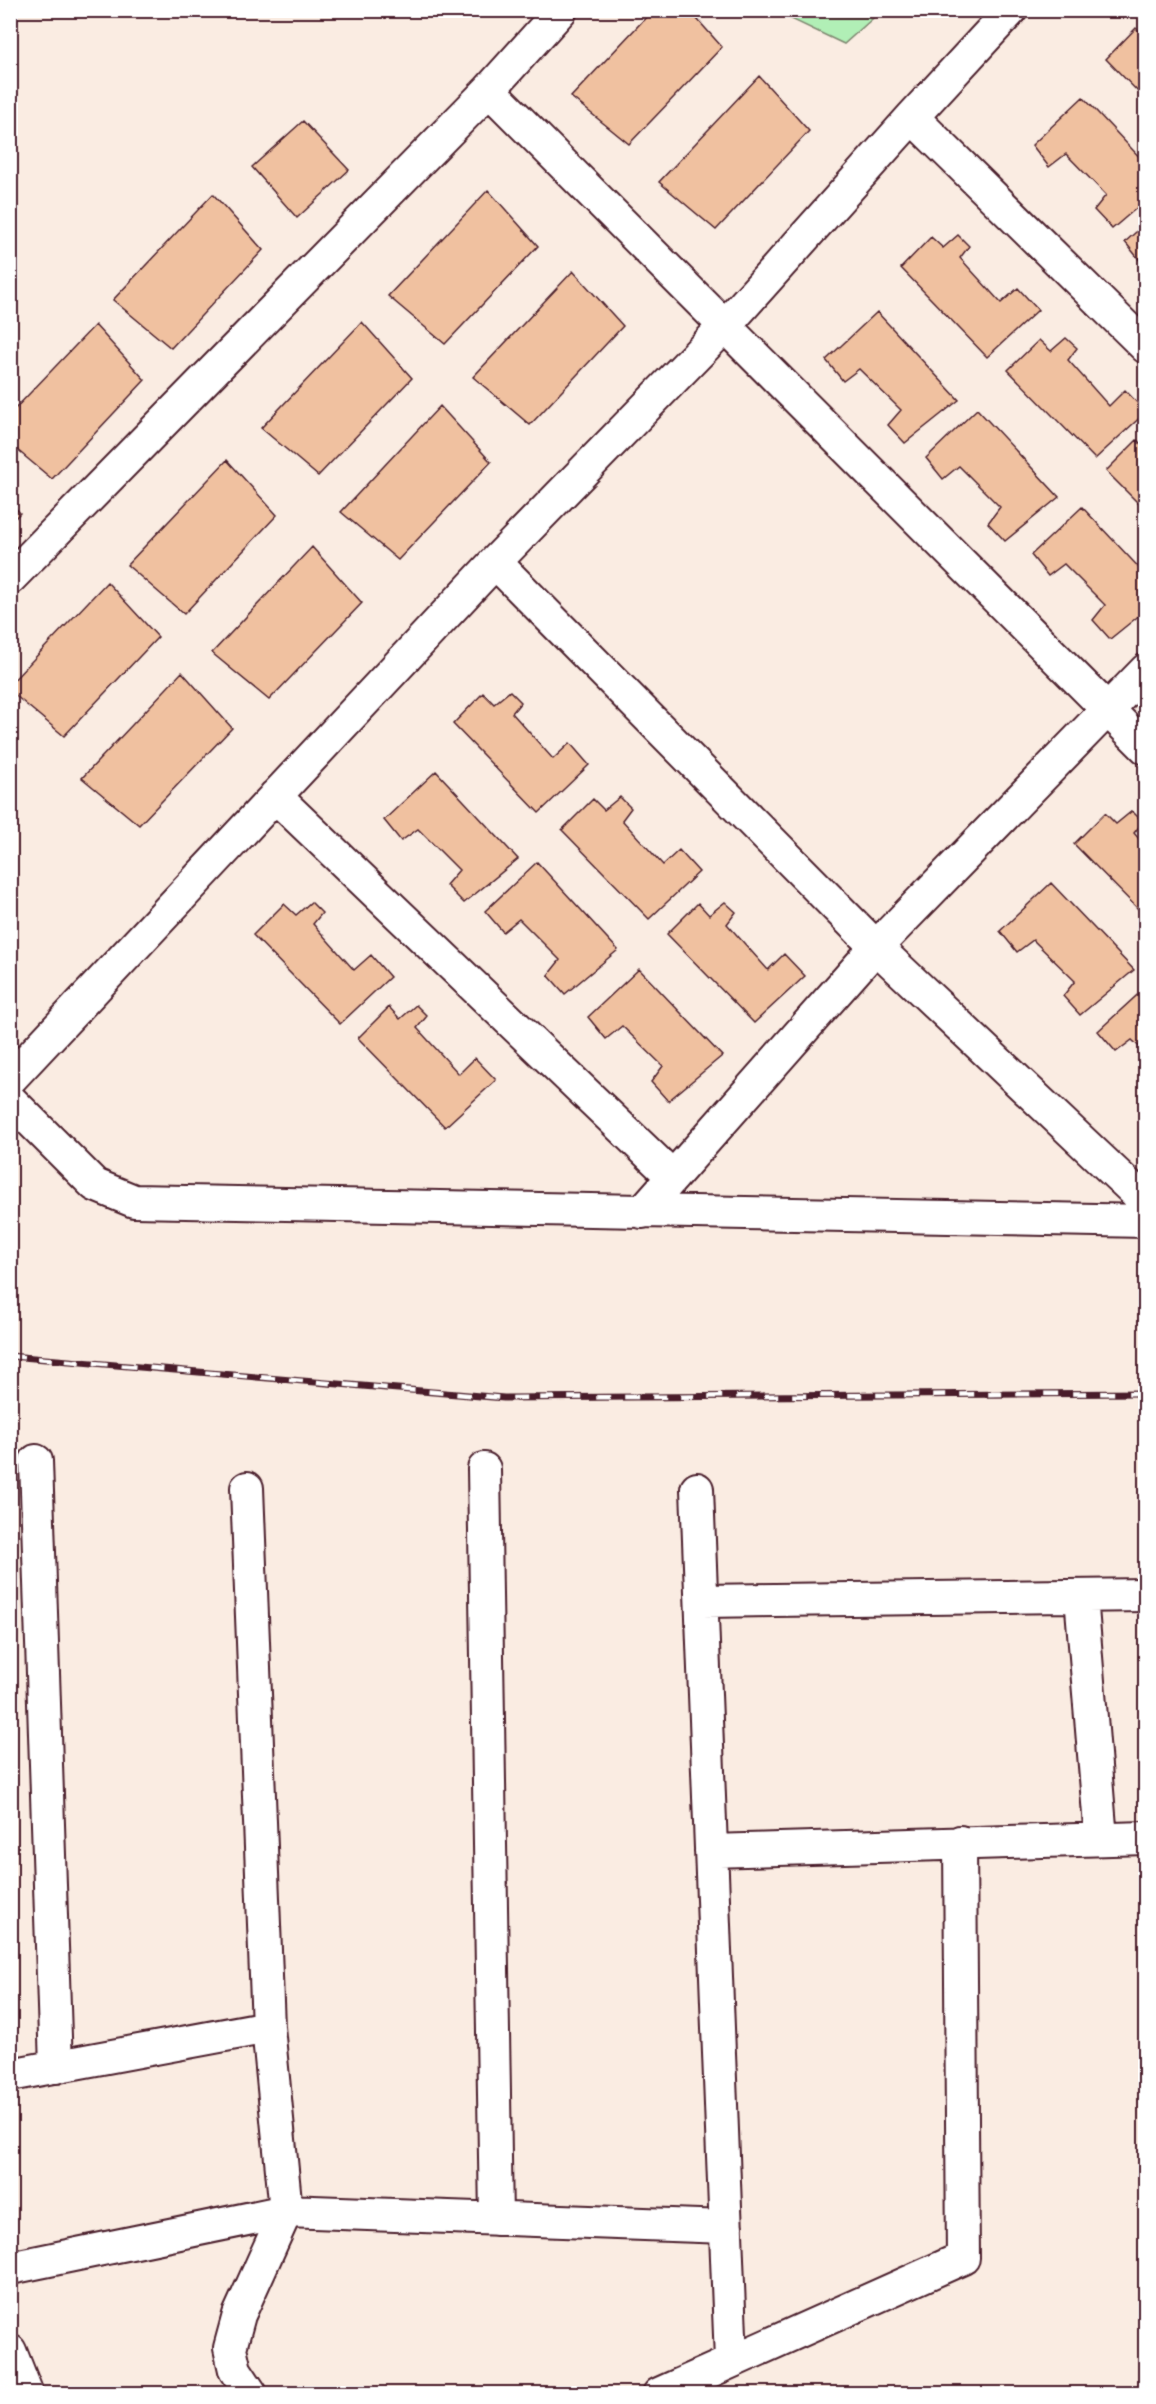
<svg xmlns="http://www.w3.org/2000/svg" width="1156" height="2404" font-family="Sriracha,sans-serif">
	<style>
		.green { fill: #b1efb6; stroke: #7e8770; stroke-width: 1.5 }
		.building { fill: #f0c1a0; stroke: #4a1f2b; stroke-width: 1.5 }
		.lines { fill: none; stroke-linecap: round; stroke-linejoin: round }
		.minor-casing { stroke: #4a1f2b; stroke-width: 36 }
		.minor { stroke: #fff; stroke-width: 32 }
		.rail-casing { stroke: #4a1f2b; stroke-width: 7 }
		.rail { stroke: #fff; stroke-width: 4.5; stroke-dasharray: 14; stroke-linecap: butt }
	</style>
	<rect width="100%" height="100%" fill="#faece2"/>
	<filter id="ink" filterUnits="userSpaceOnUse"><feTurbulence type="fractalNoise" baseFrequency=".0167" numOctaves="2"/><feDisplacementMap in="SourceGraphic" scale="12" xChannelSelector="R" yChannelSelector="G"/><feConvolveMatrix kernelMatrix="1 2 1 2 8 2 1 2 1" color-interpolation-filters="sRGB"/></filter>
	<g filter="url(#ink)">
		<path class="green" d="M782,11H881L844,44L787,17Z"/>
		<path class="building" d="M653,10H689L722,47L629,144L571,97Z
			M1136,28L1146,37V100L1106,59Z
			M759,76L809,131L716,230L659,182Z
			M1083,97L1146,164V200L1112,229L1094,210L1106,195L1066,154L1049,167L1032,145Z
			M303,121L349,170L297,218L252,167Z
			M488,190L538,246L445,344L388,296Z
			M213,194L263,250L171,348L113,300Z
			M1146,223V261L1142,263L1125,242Z
			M958,235L969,246L960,258L1001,303L1018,288L1038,310L987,357L901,268L931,237L943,248Z
			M573,271L623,326L530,425L473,377Z
			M877,312L959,400L905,443L888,425L901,410L859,369L843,381L826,360Z
			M362,322L412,378L318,476L261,428Z
			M95,325L145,380L52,479L10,444V414Z
			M1066,338L1077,348L1068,360L1109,406L1125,390L1146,412L1095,459L1008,370L1039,340L1051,351Z
			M440,406L491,462L398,560L341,512Z
			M977,409L1059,497L1005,541L988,523L1000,507L959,466L943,479L926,458Z
			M1137,440L1146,449V511L1106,471Z
			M227,460L277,515L184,614L127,565Z
			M10,502L20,513L10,523Z
			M1082,507L1146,575V610L1110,639L1093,620L1105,605L1064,564L1048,576L1031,555Z
			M312,547L362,603L269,700L212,653Z
			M107,582L158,637L64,736L10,691V684Z
			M182,672L232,728L139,825L82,778Z
			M510,691L521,702L512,713L553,759L570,743L589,765L539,813L453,724L483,693L494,704Z
			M436,771L518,859L464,903L446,885L459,870L418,829L401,841L384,820Z
			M620,797L631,808L622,820L663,865L679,850L699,872L649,919L562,830L593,799L604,810Z
			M1132,811L1143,822L1134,833L1146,847V917L1074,844L1105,813L1116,824Z
			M537,862L618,950L565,994L548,975L560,960L519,919L503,932L485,911Z
			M1051,883L1134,970L1080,1015L1063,996L1075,981L1033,940L1017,952L1000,931Z
			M311,902L322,913L313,924L354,970L371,955L390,977L340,1024L253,935L284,904L296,915Z
			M725,902L736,912L727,924L768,970L784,954L805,976L754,1023L667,934L698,903L709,915Z
			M639,969L722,1056L668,1101L651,1082L663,1066L622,1026L606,1039L588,1017Z
			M1146,987V1053L1132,1040L1116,1052L1098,1031Z
			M416,1005L427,1016L417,1028L459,1074L475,1058L496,1080L445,1127L358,1038L389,1007L400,1019Z"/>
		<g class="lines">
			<defs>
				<path id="minor" d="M489,90L1146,748
					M912,117L1146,347
					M495,562L876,947L1146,1202
					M10,578L489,90L561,10
					M275,796L673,1177
					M10,1079L495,562L724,327L912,117L1011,10
					M10,1100L95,1185L134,1201L1146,1221
					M642,1212L876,947L1146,670
					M36,1461L56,2067
					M484,1469L496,2219
					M697,1489L731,2361
					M1081,1596L1101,1839
					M702,1601L1146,1595
					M711,1851L1146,1838
					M10,2075L268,2027L247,1488
					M10,2268L286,2211L726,2227
					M10,2351L27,2394
					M251,2394L235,2370L230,2348L239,2315L286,2211L268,2027
					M659,2394L963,2258L960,1842"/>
			</defs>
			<use href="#minor" class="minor-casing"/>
			<use href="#minor" class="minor"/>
			<defs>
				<path id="rail" d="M10,1356L504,1398L1146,1393"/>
			</defs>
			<use href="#rail" class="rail-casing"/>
			<use href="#rail" class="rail"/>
		</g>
	</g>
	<rect width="1156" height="2404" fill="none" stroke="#fff" stroke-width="36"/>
	<rect x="18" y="18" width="1120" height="2368" fill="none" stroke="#4a1f2b" stroke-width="2" filter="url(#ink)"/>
</svg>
